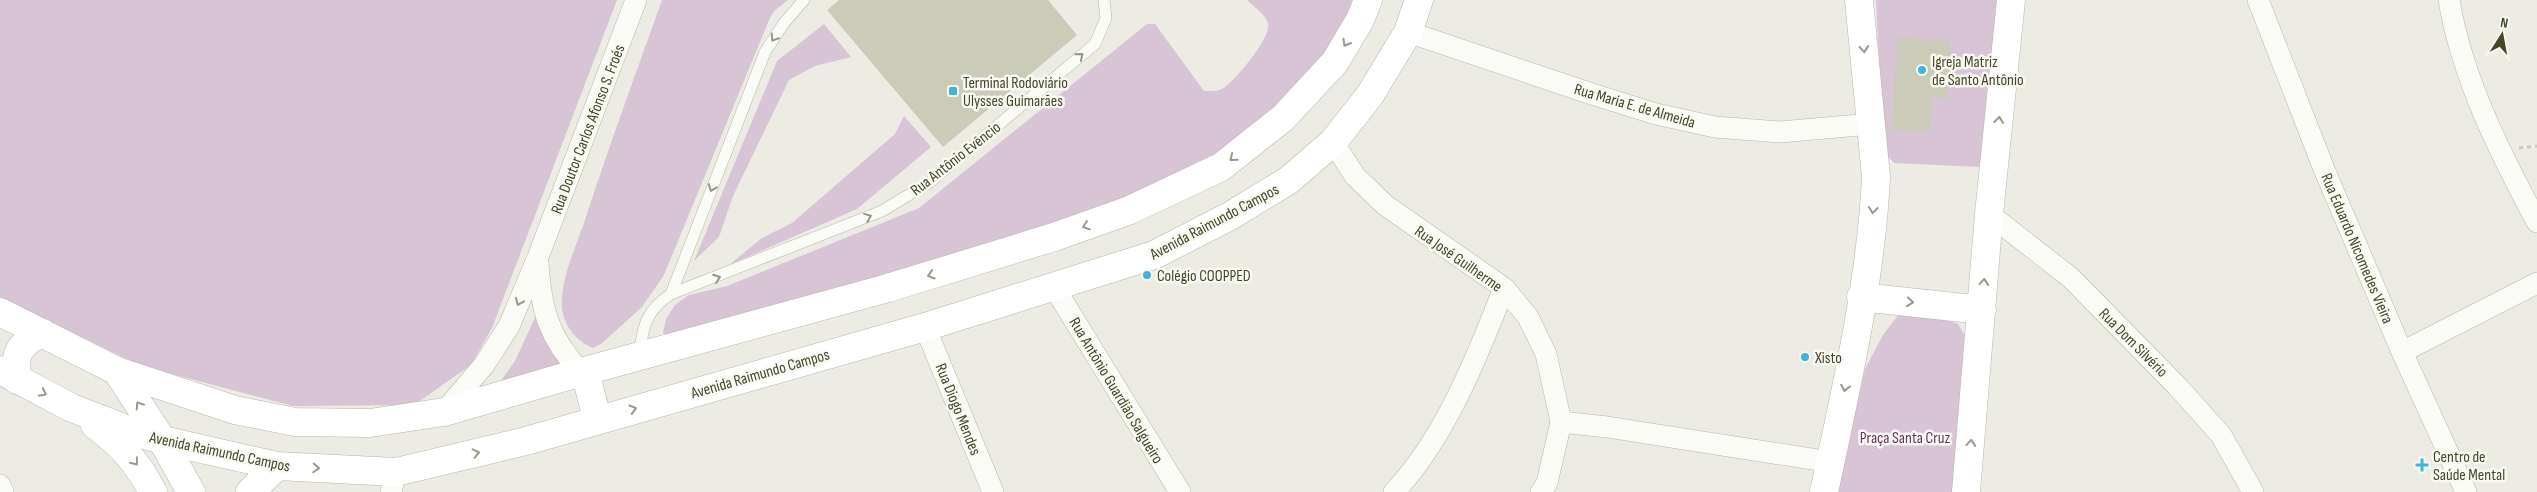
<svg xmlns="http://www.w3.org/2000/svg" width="2537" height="492" font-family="'Sofia Sans Condensed',sans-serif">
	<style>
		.green { fill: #d7c4d4 }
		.building { fill: #cbcbba }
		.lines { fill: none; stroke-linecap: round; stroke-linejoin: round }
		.lane-casing { stroke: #b7b7a8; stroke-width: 12 }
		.street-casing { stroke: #b7b7a8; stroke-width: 22 }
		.secondary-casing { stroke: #b7b7a8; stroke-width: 29 }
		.path { stroke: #c8c8bd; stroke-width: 3; stroke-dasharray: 4 4; stroke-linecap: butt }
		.lane { stroke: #fafaf7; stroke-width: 11 }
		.street { stroke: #fafaf7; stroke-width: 21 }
		.secondary { stroke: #fff; stroke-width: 28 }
		.oneway { stroke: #979786 }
		.oneway2 { stroke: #999989 }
		.poi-dot { fill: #41b5d9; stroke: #f9f9f4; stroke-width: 2 }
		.labels { text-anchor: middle; stroke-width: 5; stroke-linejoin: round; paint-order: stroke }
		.poi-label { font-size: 16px; fill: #464629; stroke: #f9f9f4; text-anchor: start }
		.street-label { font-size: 16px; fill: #464629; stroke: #f9f9f4 }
		.park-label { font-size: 16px; fill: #63365a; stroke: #f9f9f4 }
	</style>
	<rect width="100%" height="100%" fill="#ecece4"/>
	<path class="green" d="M0,0H617L492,328L471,365L414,405L293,406L141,366L0,297Z
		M662,0H788L774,11L769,20L664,275L642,307L601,344L593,348C576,341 564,326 562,308C560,279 576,247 585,220C609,146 636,73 662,0Z
		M1247,0H1360L1349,21L1312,71L1264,121L1229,148L1126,200L960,253L667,339L663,332L666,319L675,305L689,295L727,286L919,208L1147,24H1155L1204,91C1212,91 1220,92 1226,86C1238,77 1272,36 1268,23C1266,15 1253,6 1247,0Z
		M1876,0H1999L1981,167L1894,163L1880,148L1882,125Z
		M824,24L851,57L815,66L789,80L733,196L719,237L694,261L777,61Z
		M904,116L931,147L857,209L729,265L762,238L792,223L895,134Z
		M1902,310L1932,314L1958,324L1970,344L1956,492H1837L1865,369L1883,335Z
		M538,311L574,369L489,397L515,361Z"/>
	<path class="building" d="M839,0H1048L1077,35L943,147L827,10Z
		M1897,38L1950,41L1947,99L1932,98L1930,132L1892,130Z"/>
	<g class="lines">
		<defs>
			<path id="lane" d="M671,294L765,52L784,23L804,0
				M639,356C643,327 645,311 671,294L882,211L930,182L1095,44L1106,18L1104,0"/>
			<path id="street" d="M2258,0L2324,169L2402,352L2466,492
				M2449,0C2462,78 2500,153 2537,222
				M1408,32L1592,94L1656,114L1715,127L1780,132L1871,124
				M1333,142L1355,176L1385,205L1504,288L1528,317L1546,354L1561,422L1547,483L1541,492
				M1989,214L2071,278L2178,387L2221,435L2253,492
				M538,263C541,309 548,337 581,372
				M1054,287L1180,492
				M925,327L993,492
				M2402,352L2537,283
				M444,412L484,365L509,326L538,257L636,0
				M1561,422L1607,427L1831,462
				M0,485L3,492
				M391,492L396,472
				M1394,492C1444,440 1478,355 1504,288"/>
			<path id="secondary" d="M1861,297L1982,310
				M0,312L117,371L235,410L295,422L370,423L444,412L585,371L888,288L1054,237L1130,210L1221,167L1283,118L1335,62L1360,20L1368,0
				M0,370L72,408L129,430L162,440L277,466L396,472L526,441L925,327L1154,255L1230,216L1289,180L1333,142L1370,95L1408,32L1419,0
				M117,371L162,440L191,492
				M585,371L597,419
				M17,380C14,353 18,344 43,333
				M95,425C123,446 136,461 153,492
				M250,492L277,466
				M1824,492C1846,389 1871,282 1876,177L1859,0
				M1966,492L1989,214L2011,0"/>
		</defs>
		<use href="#lane" class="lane-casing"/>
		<use href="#street" class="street-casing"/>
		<use href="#secondary" class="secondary-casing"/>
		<path class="path" d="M2519,148L2537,146"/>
		<use href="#lane" class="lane"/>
		<use href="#street" class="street"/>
		<use href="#secondary" class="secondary"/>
	</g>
	<defs><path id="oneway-chevron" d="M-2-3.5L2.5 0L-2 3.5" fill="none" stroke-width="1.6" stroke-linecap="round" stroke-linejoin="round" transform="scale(1.25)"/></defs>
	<g class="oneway">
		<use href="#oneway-chevron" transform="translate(774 38) rotate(123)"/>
		<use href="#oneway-chevron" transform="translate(1080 56) rotate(-40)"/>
		<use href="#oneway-chevron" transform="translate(712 188) rotate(111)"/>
		<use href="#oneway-chevron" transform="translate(868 217) rotate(-22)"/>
		<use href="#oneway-chevron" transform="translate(717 278) rotate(-20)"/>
		<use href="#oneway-chevron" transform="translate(519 302) rotate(113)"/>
	</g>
	<g class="oneway2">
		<use href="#oneway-chevron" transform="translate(1346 43) rotate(120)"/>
		<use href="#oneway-chevron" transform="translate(1864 49) rotate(85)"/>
		<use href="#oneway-chevron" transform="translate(1999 120) rotate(-84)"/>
		<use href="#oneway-chevron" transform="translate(1233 158) rotate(141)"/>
		<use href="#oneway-chevron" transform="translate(1873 210) rotate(97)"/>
		<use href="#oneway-chevron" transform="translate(1086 226) rotate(161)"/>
		<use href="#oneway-chevron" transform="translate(931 275) rotate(163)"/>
		<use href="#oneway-chevron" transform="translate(1984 282) rotate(-85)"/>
		<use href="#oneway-chevron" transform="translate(1910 302) rotate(6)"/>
		<use href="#oneway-chevron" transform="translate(1845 388) rotate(101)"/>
		<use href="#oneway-chevron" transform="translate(43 393) rotate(27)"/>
		<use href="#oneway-chevron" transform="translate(139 405) rotate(-123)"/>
		<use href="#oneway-chevron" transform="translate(633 409) rotate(-16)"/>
		<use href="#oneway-chevron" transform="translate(1971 443) rotate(-85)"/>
		<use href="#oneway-chevron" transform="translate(476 453) rotate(-13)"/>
		<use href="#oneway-chevron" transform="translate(135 462) rotate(52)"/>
		<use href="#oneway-chevron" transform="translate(316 468) rotate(3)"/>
	</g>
	<g class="poi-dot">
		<circle cx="1922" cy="70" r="5"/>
		<rect x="948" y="86" width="10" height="10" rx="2.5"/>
		<circle cx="1147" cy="275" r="5"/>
		<circle cx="1805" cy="357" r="5"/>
		<path d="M2419.5 457.5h5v5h5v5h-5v5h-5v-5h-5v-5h5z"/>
	</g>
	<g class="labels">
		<g class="poi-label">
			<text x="1932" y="67">Igreja Matriz<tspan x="1932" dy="18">de Santo Antônio</tspan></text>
			<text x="963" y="88">Terminal Rodoviário<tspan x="963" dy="18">Ulysses Guimarães</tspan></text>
			<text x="1157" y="281">Colégio COOPPED</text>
			<text x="1815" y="363">Xisto</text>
			<text x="2433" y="462">Centro de<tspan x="2433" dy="18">Saúde Mental</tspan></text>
		</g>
		<g class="street-label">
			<text transform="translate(1635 105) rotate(16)" y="6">Rua Maria E. de Almeida</text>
			<text transform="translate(587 129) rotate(-69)" y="6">Rua Doutor Carlos Afonso S. Froés</text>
			<text transform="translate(955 158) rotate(-38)" y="6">Rua Antônio Evêncio</text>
			<text transform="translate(1214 221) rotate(-28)" y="6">Avenida Raimundo Campos</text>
			<text transform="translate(2358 248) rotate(67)" y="6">Rua Eduardo Nicomedes Vieira</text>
			<text transform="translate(1459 258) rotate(35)" y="6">Rua José Guilherme</text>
			<text transform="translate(2134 342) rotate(45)" y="6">Rua Dom Silvério</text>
			<text transform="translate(760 373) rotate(-16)" y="6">Avenida Raimundo Campos</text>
			<text transform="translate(1117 390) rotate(59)" y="6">Rua Antônio Guardião Salgueiro</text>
			<text transform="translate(959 409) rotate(68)" y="6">Rua Diogo Mendes</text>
			<text transform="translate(220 451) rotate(12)" y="6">Avenida Raimundo Campos</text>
		</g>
		<g class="park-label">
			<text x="1905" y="443">Praça Santa Cruz</text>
		</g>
	</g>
	<g transform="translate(2502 35) rotate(11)" stroke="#f9f9f4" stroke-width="4" paint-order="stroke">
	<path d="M0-4L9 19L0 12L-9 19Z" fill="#464629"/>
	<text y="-8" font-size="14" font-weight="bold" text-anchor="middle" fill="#464629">N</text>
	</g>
</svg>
